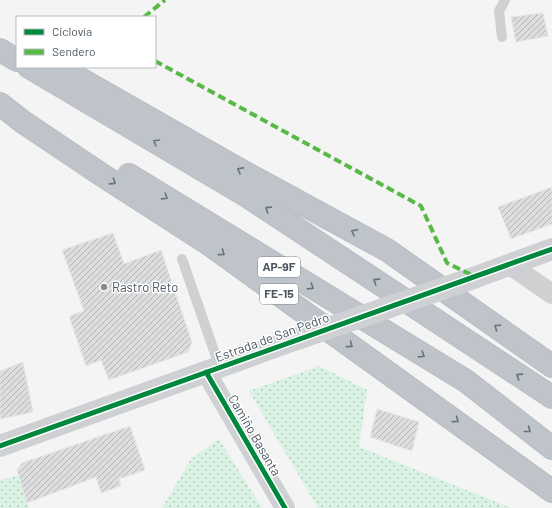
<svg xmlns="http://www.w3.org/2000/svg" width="552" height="508" font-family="Barlow,sans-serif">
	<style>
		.grass { fill: url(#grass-dots) }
		.building { fill: url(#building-hatch); stroke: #e5e6e7 }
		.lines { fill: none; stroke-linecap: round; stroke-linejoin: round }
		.highway-casing { stroke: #b9bec3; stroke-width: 24 }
		.lane { stroke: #ced0d2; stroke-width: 10 }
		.street { stroke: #ced0d2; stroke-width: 20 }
		.secondary { stroke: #ced0d4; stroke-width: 22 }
		.highway { stroke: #bec4c9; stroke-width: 22 }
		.secondary-bridge { stroke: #ced0d4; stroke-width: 22 }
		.quiet { stroke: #58b947; stroke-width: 4; stroke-dasharray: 8 4; stroke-linecap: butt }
		.cycleway-casing { stroke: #fff; stroke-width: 8 }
		.cycleway { stroke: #00873e; stroke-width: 5 }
		.oneway { stroke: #67727b }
		.poi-dot { fill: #868d94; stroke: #fff; stroke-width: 1.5 }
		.labels { text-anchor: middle; stroke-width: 3; stroke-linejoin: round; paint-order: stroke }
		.shield { fill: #fff; stroke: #808990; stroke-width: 1 }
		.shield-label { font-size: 12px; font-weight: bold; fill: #4a5661 }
		.poi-label { font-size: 13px; fill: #4a5661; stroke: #fff; text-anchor: start }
		.street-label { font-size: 13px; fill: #4a5661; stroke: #fff }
	</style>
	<defs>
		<pattern id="grass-dots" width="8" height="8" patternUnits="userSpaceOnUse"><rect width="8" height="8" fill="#d9f2e3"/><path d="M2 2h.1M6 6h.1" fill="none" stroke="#b2c7bb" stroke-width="1.8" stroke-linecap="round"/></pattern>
		<pattern id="building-hatch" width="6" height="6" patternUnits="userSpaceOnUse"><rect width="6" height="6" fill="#ddddde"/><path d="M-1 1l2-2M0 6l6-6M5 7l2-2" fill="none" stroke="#b5b6b7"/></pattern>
	</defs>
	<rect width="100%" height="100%" fill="#f4f4f4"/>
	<path class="grass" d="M319,366L367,390L359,447L511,508H318L249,391Z
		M219,439L262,508H162L191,459Z
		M18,475L29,508H0V480Z"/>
	<path class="building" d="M543,13L548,36L516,42L511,17Z
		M552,187V224L511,239L498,207Z
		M113,233L124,264L161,250L192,342L188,352L109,380L101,360L86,366L69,316L84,311L62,250Z
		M23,362L33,412L0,419V371Z
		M377,409L419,422L412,451L370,437Z
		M130,426L145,470L119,479L121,486L101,493L96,477L27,503L17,470L22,463Z"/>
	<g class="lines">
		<defs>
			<path id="highway" d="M0,50L17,60
				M29,67L247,196L552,397
				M59,67L238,169L387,250L552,366
				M0,104L23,122L102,175L209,244L552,491
				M129,175L466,381L552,448"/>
		</defs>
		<use href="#highway" class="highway-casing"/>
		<path class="lane" d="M502,37L499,11L505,0
			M182,259L220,368"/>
		<path class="street" d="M510,265L552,294
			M206,372L285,508"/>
		<path class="secondary" d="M476,277L552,249
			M0,446L294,340"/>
		<use href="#highway" class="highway"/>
		<path class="secondary-bridge" d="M294,340L476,277"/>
		<path class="quiet" d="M144,17L165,0
			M155,61L421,206L447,263L476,277"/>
		<defs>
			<path id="cycleway" d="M206,372L285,508
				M0,446L552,249"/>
		</defs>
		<use href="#cycleway" class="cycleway-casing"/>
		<use href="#cycleway" class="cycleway"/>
	</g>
	<defs><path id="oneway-chevron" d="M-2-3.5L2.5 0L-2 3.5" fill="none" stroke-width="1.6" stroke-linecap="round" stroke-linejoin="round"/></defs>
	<g class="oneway">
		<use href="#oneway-chevron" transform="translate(156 142) rotate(-149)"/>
		<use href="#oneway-chevron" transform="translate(240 170) rotate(-151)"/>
		<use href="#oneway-chevron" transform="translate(113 182) rotate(33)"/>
		<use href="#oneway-chevron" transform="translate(165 197) rotate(32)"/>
		<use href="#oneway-chevron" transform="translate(268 209) rotate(-147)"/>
		<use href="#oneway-chevron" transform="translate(354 232) rotate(-152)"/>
		<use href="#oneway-chevron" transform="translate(222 253) rotate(36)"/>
		<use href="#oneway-chevron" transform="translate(376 281) rotate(-147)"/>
		<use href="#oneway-chevron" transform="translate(311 287) rotate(32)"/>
		<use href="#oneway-chevron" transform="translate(497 327) rotate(-145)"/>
		<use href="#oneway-chevron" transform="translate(350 345) rotate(36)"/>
		<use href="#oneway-chevron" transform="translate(422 355) rotate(32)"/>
		<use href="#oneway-chevron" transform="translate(519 376) rotate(-147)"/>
		<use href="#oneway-chevron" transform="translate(456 420) rotate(36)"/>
		<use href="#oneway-chevron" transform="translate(528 430) rotate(38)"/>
	</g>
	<circle class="poi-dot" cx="104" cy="287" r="4"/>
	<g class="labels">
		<g class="shield">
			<rect x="258" y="257" width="42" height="20" rx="3"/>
			<rect x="260" y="284" width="38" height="20" rx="3"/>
		</g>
		<g class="shield-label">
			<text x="279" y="271">AP-9F</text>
			<text x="279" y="298">FE-15</text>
		</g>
		<g class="poi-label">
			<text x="112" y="292">Rastro Reto</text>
		</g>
		<g class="street-label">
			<text transform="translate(272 337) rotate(-20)" y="5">Estrada de San Pedro</text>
			<text transform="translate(255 435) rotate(60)" y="5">Camiño Basanta</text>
		</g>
	</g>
	<rect x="16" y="16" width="140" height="52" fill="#ffffff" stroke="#b7bbc0"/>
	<rect x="24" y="29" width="20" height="6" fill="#00873e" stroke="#b7bbc0"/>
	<text x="52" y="36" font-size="12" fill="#4a5661">Ciclovía</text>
	<rect x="24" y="49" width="20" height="6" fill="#58b947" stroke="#b7bbc0"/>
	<text x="52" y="56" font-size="12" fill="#4a5661">Sendero</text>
</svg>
